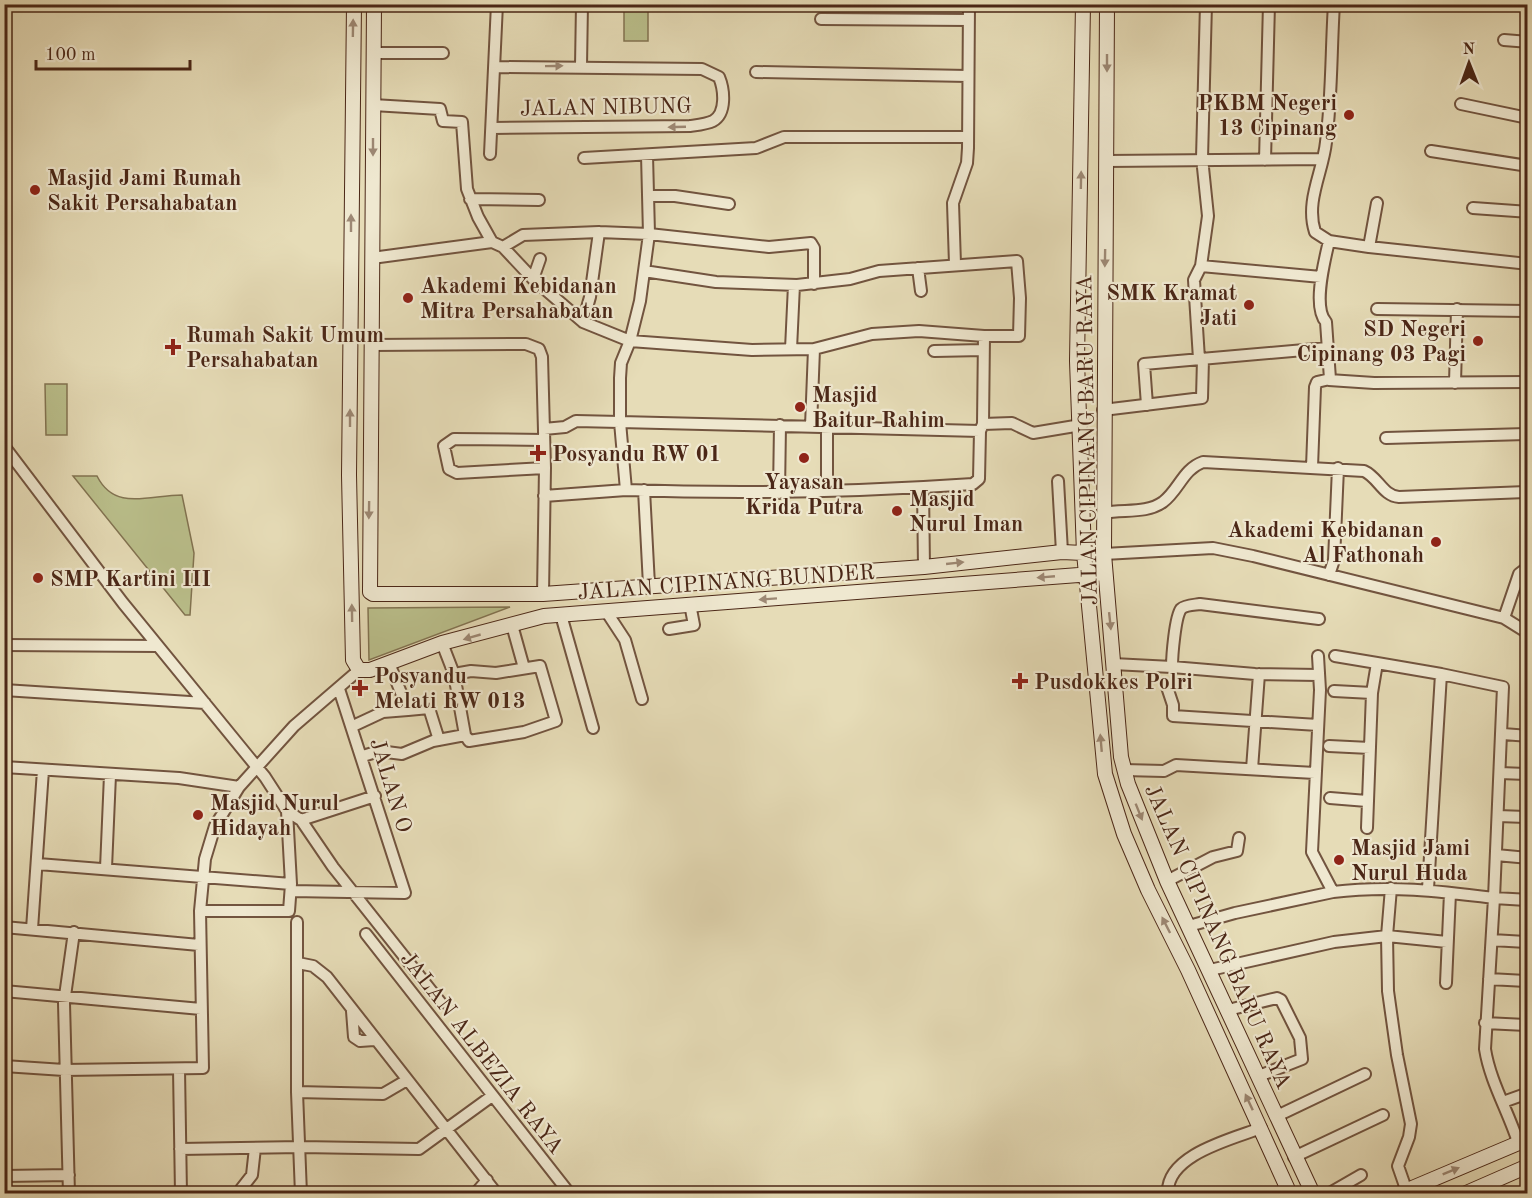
<svg xmlns="http://www.w3.org/2000/svg" width="1532" height="1198" font-family="'Old Standard TT',serif">
	<style>
		.green { fill: #babf8b; stroke: #827351; stroke-width: 1.5 }
		.lines { fill: none; stroke-linecap: round; stroke-linejoin: round }
		.street-casing { stroke: #72543f; stroke-width: 14 }
		.secondary-casing { stroke: #4b2717; stroke-width: 16 }
		.street { stroke: #efe8d0; stroke-width: 10 }
		.secondary { stroke: #efe8d0; stroke-width: 14 }
		.oneway { fill: #9d8874 }
		.poi-dot { fill: #8f2418; stroke: #efe8d0; stroke-width: 2 }
		.labels { text-anchor: middle; stroke-width: 4.5; stroke-linejoin: round; paint-order: stroke }
		.poi-label { font-size: 22px; font-weight: bold; fill: #4b2717; stroke: #efe8d0; text-anchor: start }
		.street-label { font-size: 22px; fill: #4b2717; stroke: #efe8d0 }
	</style>
	<rect width="100%" height="100%" fill="#e6dcb7"/>
	<filter id="stains"><feTurbulence type="fractalNoise" baseFrequency=".00333" numOctaves="4"/><feColorMatrix values="0 0 0 0 .2 0 0 0 0 .09 0 0 0 0 .02 0 0 0 .5 -.17"/></filter>
	<radialGradient id="worn" r=".72"><stop offset=".6" stop-color="#630" stop-opacity="0"/><stop offset="1" stop-color="#630" stop-opacity=".3"/></radialGradient>
	<path class="green" d="M624,5H648V41H624Z
		M45,384H67V435H46Z
		M73,476H97C115,512 149,495 182,495L194,553L190,615H185Z
		M510,607L369,660L368,608Z"/>
	<g class="lines">
		<defs>
			<path id="street" d="M1334,4C1331,50 1332,97 1326,142C1323,172 1305,201 1315,232L1329,241L1369,247L1528,264
				M821,19L969,20
				M1504,40L1528,42
				M374,53H443
				M581,66L582,4
				M756,72L968,76
				M1461,104L1528,118
				M373,105L440,109L443,121L462,122L467,189L478,217L492,242
				M493,128L690,126C697,125 707,124 713,121C727,113 724,89 719,77L702,69L496,67
				M1431,151L1528,166
				M490,154L497,4
				M584,158L756,148L784,137H968
				M1265,160L1269,4
				M1107,161L1322,159
				M649,196H675L729,204
				M470,199L539,200
				M1473,208L1528,212
				M492,242L503,247L533,279L583,322L630,341L752,350L814,349L872,334L919,331L984,336L983,424L980,431
				M503,247L523,235L599,232L649,234L769,247L811,243L814,248V284
				M1369,247L1377,203
				M372,258L492,242
				M955,264L953,203L967,163L968,148L969,4
				M1201,266L1321,277
				M918,268L921,291
				M644,271L716,282L797,285L850,279L879,271L1017,261L1020,298L1019,336H984
				M533,279L540,259
				M1377,309L1528,311
				M583,322L590,297L599,232
				M372,345L526,344L539,349L542,357L545,468L543,594
				M791,349L794,285
				M934,351L983,350
				M1199,359L1194,280L1201,266L1208,216L1202,158L1206,4
				M1329,380L1374,383L1528,382
				M1455,383L1457,309
				M1147,405L1144,364L1327,348
				M1103,410L1202,398L1203,359
				M983,424L1012,423L1033,433L1081,425
				M811,426L814,349
				M544,429L565,427L576,421L620,422L980,431L979,479L973,484C857,492 742,494 626,490L620,422V378L621,363L630,341L640,301L649,234L647,155
				M1386,438L1528,434
				M544,440L454,439L444,446L449,469L457,473L545,468
				M4,446L123,603L265,777L287,811L301,820L333,867L441,1003
				M1312,467L1315,387L1317,382L1330,379L1326,322C1312,307 1325,259 1329,241
				M1058,481L1062,552
				M923,488L924,567
				M644,490L649,585
				M827,491V427
				M779,493L780,425
				M544,496L626,490
				M1104,513C1124,509 1146,514 1163,502C1179,490 1183,469 1203,462L1364,471C1378,477 1383,496 1399,497L1528,492
				M1104,554L1213,548L1253,556L1504,618L1519,574L1528,567
				M1329,575L1334,560L1338,468
				M606,611L625,640L642,699
				M561,615L593,728
				M1504,618L1528,633
				M512,625L524,668
				M669,629L694,625L690,604
				M442,643L454,674L465,735
				M4,645L158,646
				M1318,656L1320,690L1312,852L1333,892C1390,885 1438,891 1494,898L1485,1049C1490,1081 1508,1111 1518,1142
				M1335,656L1377,663
				M389,663L408,710L429,708L439,740
				M1113,664L1172,667C1172,656 1175,617 1181,609C1185,605 1194,605 1200,604L1319,619
				M1172,667L1255,674L1318,675
				M1167,687L1173,705V716L1318,725
				M4,690L205,703
				M1334,691L1372,693
				M353,726L383,712L408,710
				M1503,734L1528,736
				M1329,746L1370,748
				M363,756L379,751L402,754L433,741L465,735L469,741L524,732L556,721L540,666L496,673L471,671L454,674
				M4,767L179,778L239,787
				M1252,769L1259,674
				M1124,770L1164,771L1176,765L1315,773
				M1500,773L1528,774
				M1330,798L1367,801
				M287,811L291,884
				M1498,816L1528,817
				M301,820L375,796
				M1367,828L1372,693L1377,663L1441,674
				M1496,855L1528,858
				M38,864L291,884L289,911H200
				M106,868L110,775
				M1167,881L1213,857L1237,851L1239,838
				M1391,888L1387,936L1388,991L1397,1055L1411,1124L1409,1137L1398,1166L1406,1189
				M1428,889L1441,674L1503,687L1494,898L1528,900
				M292,891L405,893L339,689
				M297,922V1092L301,1194
				M1189,926L1235,913L1333,892
				M4,927L199,945
				M32,929L43,770
				M366,934L570,1194
				M1492,940L1528,942
				M298,963L313,966L327,977L497,1194
				M1210,970L1334,942L1387,936L1447,942
				M1489,979L1528,981
				M1446,983L1450,893
				M4,991L201,1009
				M1228,1010L1277,998L1281,1000L1300,1038L1302,1059L1259,1076
				M352,1011L354,1037L360,1041L374,1040
				M1485,1023L1528,1025
				M4,1066L64,1070L203,1068L200,911L205,859L215,826L239,787L294,726L359,670
				M179,1069L181,1194
				M297,1092L383,1094L407,1080
				M1503,1102L1528,1093
				M1277,1116L1365,1074
				M180,1149L301,1147L419,1149L492,1096
				M1294,1157L1383,1115
				M4,1176L69,1175
				M69,1194L64,1003L74,932
				M241,1194V1189L252,1175L255,1148
				M475,1194L487,1180
				M1168,1194C1165,1155 1232,1139 1261,1128
				M1328,1194L1361,1175"/>
			<path id="secondary" d="M354,4L349,475L353,660L359,670H370L442,643L544,616L1105,573
				M374,4L370,592L373,594H543L924,567L1062,552L1104,554
				M1083,4L1077,361L1084,553L1105,774L1124,834L1148,890L1188,970L1290,1194
				M1107,4L1104,554L1121,757L1128,784L1167,881L1313,1194
				M1398,1194L1528,1139
				M1464,1194L1528,1166"/>
		</defs>
		<use href="#street" class="street-casing"/>
		<use href="#secondary" class="secondary-casing"/>
		<use href="#street" class="street"/>
		<use href="#secondary" class="secondary"/>
	</g>
	<defs><path id="oneway-solid" d="M-6-.8H1V-3.2L6.5 0L1 3.2V.8H-6Z" transform="scale(1.5)"/></defs>
	<g class="oneway">
		<use href="#oneway-solid" transform="translate(353 28) rotate(-89)"/>
		<use href="#oneway-solid" transform="translate(1107 63) rotate(90)"/>
		<use href="#oneway-solid" transform="translate(554 66) rotate(-1)"/>
		<use href="#oneway-solid" transform="translate(677 127) rotate(178)"/>
		<use href="#oneway-solid" transform="translate(373 147) rotate(90)"/>
		<use href="#oneway-solid" transform="translate(1081 180) rotate(-89)"/>
		<use href="#oneway-solid" transform="translate(351 223) rotate(-90)"/>
		<use href="#oneway-solid" transform="translate(1105 258) rotate(91)"/>
		<use href="#oneway-solid" transform="translate(350 418) rotate(-90)"/>
		<use href="#oneway-solid" transform="translate(369 510) rotate(91)"/>
		<use href="#oneway-solid" transform="translate(955 563) rotate(-6)"/>
		<use href="#oneway-solid" transform="translate(1046 577) rotate(175)"/>
		<use href="#oneway-solid" transform="translate(768 599) rotate(176)"/>
		<use href="#oneway-solid" transform="translate(352 613) rotate(-91)"/>
		<use href="#oneway-solid" transform="translate(1110 621) rotate(84)"/>
		<use href="#oneway-solid" transform="translate(472 637) rotate(164)"/>
		<use href="#oneway-solid" transform="translate(1101 743) rotate(-95)"/>
		<use href="#oneway-solid" transform="translate(1139 812) rotate(68)"/>
		<use href="#oneway-solid" transform="translate(1166 925) rotate(-117)"/>
		<use href="#oneway-solid" transform="translate(1249 1102) rotate(-115)"/>
		<use href="#oneway-solid" transform="translate(1451 1171) rotate(-22)"/>
	</g>
	<g class="poi-dot">
		<circle cx="1349" cy="115" r="6"/>
		<circle cx="35" cy="190" r="6"/>
		<circle cx="408" cy="298" r="6"/>
		<circle cx="1249" cy="305" r="6"/>
		<circle cx="1478" cy="341" r="6"/>
		<path d="M170 338h6v6h6v6h-6v6h-6v-6h-6v-6h6z"/>
		<circle cx="800" cy="407" r="6"/>
		<path d="M535 444h6v6h6v6h-6v6h-6v-6h-6v-6h6z"/>
		<circle cx="804" cy="458" r="6"/>
		<circle cx="897" cy="511" r="6"/>
		<circle cx="1436" cy="542" r="6"/>
		<circle cx="38" cy="578" r="6"/>
		<path d="M1017 672h6v6h6v6h-6v6h-6v-6h-6v-6h6z"/>
		<path d="M357 679h6v6h6v6h-6v6h-6v-6h-6v-6h6z"/>
		<circle cx="198" cy="815" r="6"/>
		<circle cx="1339" cy="860" r="6"/>
	</g>
	<g class="labels">
		<g class="poi-label">
			<text x="1337" y="110" text-anchor="end">PKBM Negeri<tspan x="1337" dy="25">13 Cipinang</tspan></text>
			<text x="47" y="185">Masjid Jami Rumah<tspan x="47" dy="25">Sakit Persahabatan</tspan></text>
			<text x="420" y="293">Akademi Kebidanan<tspan x="420" dy="25">Mitra Persahabatan</tspan></text>
			<text x="1237" y="300" text-anchor="end">SMK Kramat<tspan x="1237" dy="25">Jati</tspan></text>
			<text x="1466" y="336" text-anchor="end">SD Negeri<tspan x="1466" dy="25">Cipinang 03 Pagi</tspan></text>
			<text x="186" y="342">Rumah Sakit Umum<tspan x="186" dy="25">Persahabatan</tspan></text>
			<text x="812" y="402">Masjid<tspan x="812" dy="25">Baitur Rahim</tspan></text>
			<text x="552" y="461">Posyandu RW 01</text>
			<text x="804" y="489" text-anchor="middle">Yayasan<tspan x="804" dy="25">Krida Putra</tspan></text>
			<text x="909" y="506">Masjid<tspan x="909" dy="25">Nurul Iman</tspan></text>
			<text x="1424" y="537" text-anchor="end">Akademi Kebidanan<tspan x="1424" dy="25">Al Fathonah</tspan></text>
			<text x="50" y="586">SMP Kartini III</text>
			<text x="374" y="683">Posyandu<tspan x="374" dy="25">Melati RW 013</tspan></text>
			<text x="1034" y="689">Pusdokkes Polri</text>
			<text x="210" y="810">Masjid Nurul<tspan x="210" dy="25">Hidayah</tspan></text>
			<text x="1351" y="855">Masjid Jami<tspan x="1351" dy="25">Nurul Huda</tspan></text>
		</g>
		<g class="street-label">
			<text transform="translate(606 106) rotate(-1)" y="8">JALAN NIBUNG</text>
			<text transform="translate(1086 440) rotate(-91)" y="8">JALAN CIPINANG BARU RAYA</text>
			<text transform="translate(726 581) rotate(-4)" y="8">JALAN CIPINANG BUNDER</text>
			<text transform="translate(392 785) rotate(73)" y="8">JALAN O</text>
			<text transform="translate(1219 936) rotate(66)" y="8">JALAN CIPINANG BARU RAYA</text>
			<text transform="translate(483 1052) rotate(52)" y="8">JALAN ALBEZIA RAYA</text>
		</g>
	</g>
	<rect width="1532" height="1198" fill="none" stroke="#e6dcb7" stroke-width="24"/>
	<rect x="6" y="6" width="1520" height="1186" fill="none" stroke="#4b2717" stroke-width="3"/>
	<rect x="12" y="12" width="1508" height="1174" fill="none" stroke="#4b2717" stroke-width="1.5"/>
	<g transform="translate(1469 63) rotate(359)" stroke="#efe8d0" stroke-width="4.5" paint-order="stroke">
	<path d="M0-4.5L10 22L0 15L-10 22Z" fill="#4b2717"/>
	<text y="-9" font-size="16" font-weight="bold" text-anchor="middle" fill="#4b2717">N</text>
	</g>
	<path d="M36 60v9h154v-9" fill="none" stroke="#4b2717" stroke-width="3"/>
	<text x="45" y="60" font-size="18" fill="#4b2717" stroke="#efe8d0" stroke-width="4.5" paint-order="stroke">100 m</text>
	<rect width="100%" height="100%" filter="url(#stains)"/>
	<rect width="100%" height="100%" fill="url(#worn)"/>
</svg>
